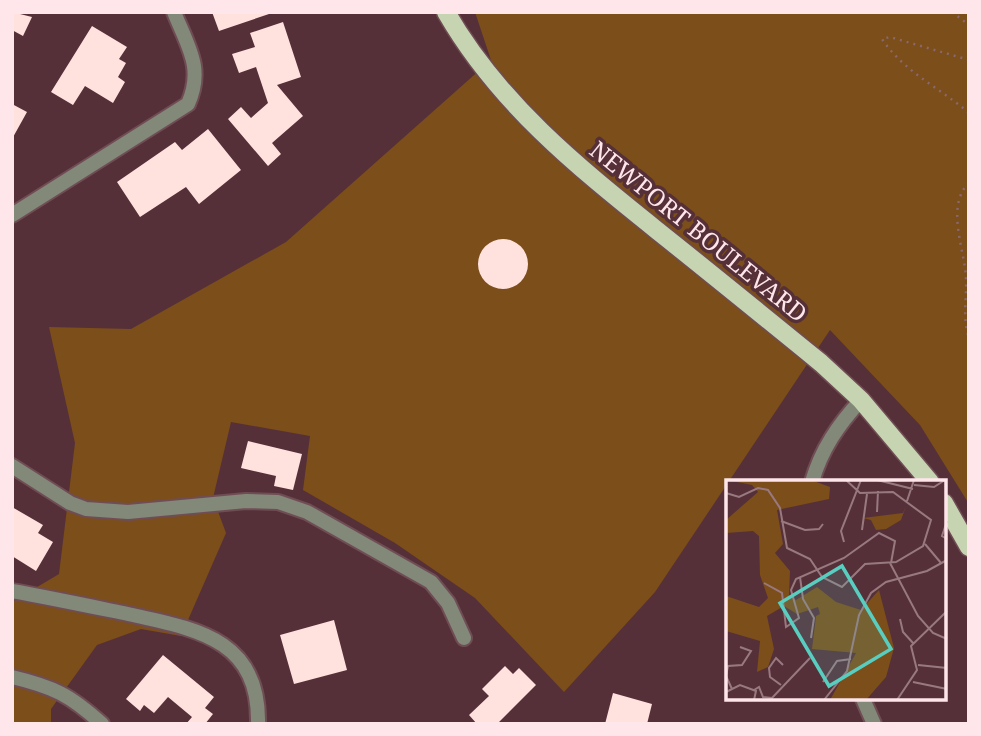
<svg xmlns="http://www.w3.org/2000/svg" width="981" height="736" font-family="'Noto Serif',serif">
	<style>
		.green { fill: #7c4e1a }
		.building { fill: #ffe1de }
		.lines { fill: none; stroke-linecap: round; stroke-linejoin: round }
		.street-casing { stroke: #704d55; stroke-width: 18 }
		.primary-casing { stroke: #704d55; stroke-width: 21 }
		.path { stroke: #89676f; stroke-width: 2.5; stroke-dasharray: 2 5; stroke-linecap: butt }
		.street { stroke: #828978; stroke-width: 14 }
		.primary { stroke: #c7d4b2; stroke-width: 18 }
		.labels { text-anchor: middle; stroke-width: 7; stroke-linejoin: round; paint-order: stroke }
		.street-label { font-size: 24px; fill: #ffe6eb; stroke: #553039 }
		.inset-road { fill: none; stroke: #997980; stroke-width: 2 }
		.view { fill: #58cec0; fill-opacity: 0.15; stroke: #58cec0; stroke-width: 3.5 }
		.inset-edge { fill: none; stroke: #ffe6eb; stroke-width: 3.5 }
	</style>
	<rect width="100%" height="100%" fill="#553039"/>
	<path class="green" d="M475,12H969V504L920,425L830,330L655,592L564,692L475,598L395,543L303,490L310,436L231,422L213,498L226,533L181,636L141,629L97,645L51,709V724H12V602L59,574L75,443L49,327L131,329L286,242L491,60Z"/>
	<path class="building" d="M12,12L32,17L23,36L12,30Z
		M212,12H268L269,14L219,31Z
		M283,22L301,77L277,85L303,116L272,143L281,154L268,166L228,119L241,107L251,118L268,103L256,67L239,73L232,54L255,47L250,33Z
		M92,26L127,47L119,59L126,63L118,77L125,82L113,103L85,86L73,105L51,92Z
		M12,104L27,112L12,139Z
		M208,129L241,170L199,204L186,187L140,217L117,182L175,142L182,150Z
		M478 264a25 25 0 1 1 50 0a25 25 0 1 1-50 0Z
		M248,441L302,454L293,490L274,486L276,476L241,468Z
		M12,507L43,525L38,533L53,542L36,571L12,556Z
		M334,620L347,670L294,684L280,635Z
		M163,655L214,697L205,708L213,714L205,724H186L192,717L168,697L154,713L144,705L140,711L126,699Z
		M505,666L513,674L519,668L536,685L497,724H477L469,715L489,696L482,689Z
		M613,693L652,704L647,724H605Z"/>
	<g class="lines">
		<defs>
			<path id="street" d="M12,215L188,104C204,68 188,47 174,12
				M12,466L70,503L86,509L128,512L246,501L278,502L307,512L431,582L448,603L464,638
				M812,482C821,450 838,425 861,400
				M12,591C51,598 89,606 128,614C195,629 260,638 258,724
				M12,677C54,687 70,695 102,724
				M863,699L874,724"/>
			<path id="primary" d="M446,12C499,104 578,167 659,232C713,275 767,319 821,363L861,400L930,482
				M944,503L969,547"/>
		</defs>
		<use href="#street" class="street-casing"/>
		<use href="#primary" class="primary-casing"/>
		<path class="path" d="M952,12L969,25
			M969,60L890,37L882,39C904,72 940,88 969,113
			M969,183C945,205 965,251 966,278C967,300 962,317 969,338"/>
		<use href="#street" class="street"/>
		<use href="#primary" class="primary"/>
	</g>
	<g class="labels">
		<g class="street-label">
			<text transform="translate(698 232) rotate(39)" y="8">NEWPORT BOULEVARD</text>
		</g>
	</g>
	<g transform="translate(726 480)">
		<rect width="220" height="220" fill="#553039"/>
		<path d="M1,0H85L104,7L103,19L51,30L57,64L49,73L64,91L63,116L70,120L91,107L110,122L135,130L153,110L168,168L160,197L140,220H104L130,173L86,169L90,136L94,134L92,127L71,134L58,126L41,136L48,169L42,187L31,192L34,161L0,151V116L33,127L42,118L34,95L33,56L27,51L0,53V40L32,12L26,5ZM180,26L175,40L160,49L150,50L145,40L137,38L177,33Z" fill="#7c4e1a"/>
		<path class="inset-road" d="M151,0L187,9M188,5L208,7L219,0M0,13L13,17L32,8L42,10L54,28L61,68L84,79L96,97L116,107L139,84L170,82L197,66L205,40L167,12L134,13L120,0M181,21L188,0M151,32L152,11M55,41L79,50L93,49L97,44M221,41L216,56L221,59M136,50L141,14M118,62L115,51L135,0M199,64L215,83M164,83L192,136L207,153L221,159M74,97L77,119L88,138L85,158M38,103L56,113L60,147L73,138L65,110L70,99L118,78L153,53L169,61L165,83M174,139L177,152L187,163M192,185L221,188M97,202L111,181L125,179M187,202L221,209M55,205L44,197L43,188L50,178L57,185M6,209L0,196L2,186L16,185L25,171L14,167M28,210L33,207L37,217L46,218L84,178M0,212L14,205L30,211L28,220M98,220L121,191L133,135L145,113L160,102L201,91L221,80M171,220L191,190L185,166L221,131"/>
		<path class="view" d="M116,86L165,169L103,206L54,123Z"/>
		<rect width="220" height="220" class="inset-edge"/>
	</g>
	<rect width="981" height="736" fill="none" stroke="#ffe6eb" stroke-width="28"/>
</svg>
